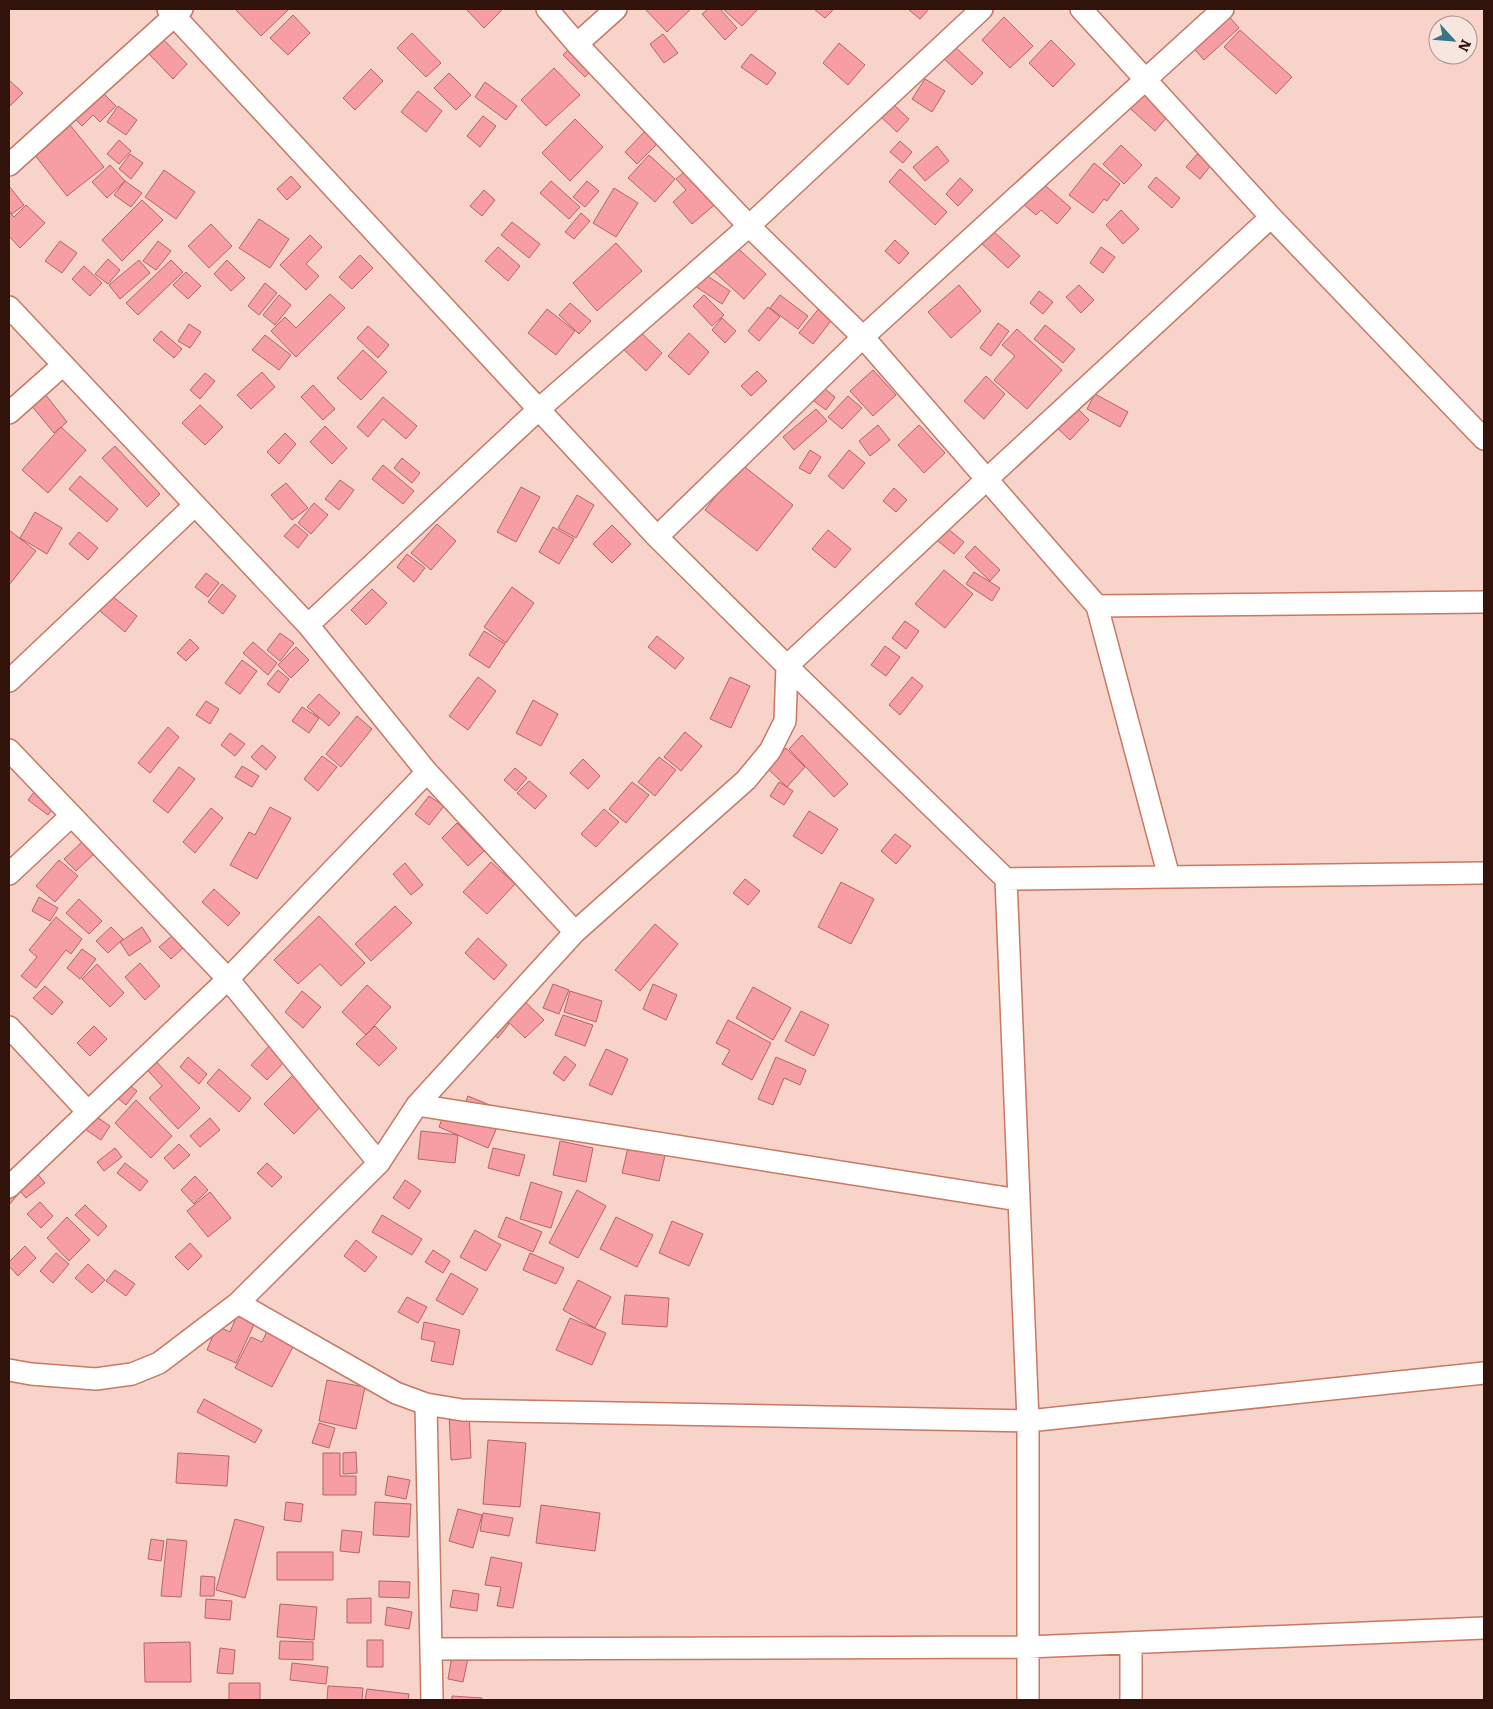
<svg xmlns="http://www.w3.org/2000/svg" width="1493" height="1709" font-family="Literata,serif">
	<style>
		.building { fill: #f69ea4; stroke: #b5646b }
		.lines { fill: none; stroke-linecap: round; stroke-linejoin: round }
		.street-casing { stroke: #c87863; stroke-width: 24 }
		.street { stroke: #fff; stroke-width: 21 }
	</style>
	<rect width="100%" height="100%" fill="#f7d3ca"/>
	<path class="building" d="M235,9H289L261,36Z
		M466,9H503L484,28Z
		M645,9H691L667,32Z
		M708,9H720L737,28L725,40L702,14Z
		M723,9H758L742,26Z
		M814,9H834L825,18Z
		M908,9H929L920,19Z
		M1226,13L1239,28L1204,60L1191,45Z
		M293,15L310,33L288,55L270,38Z
		M1004,17L1033,46L1010,68L982,40Z
		M1240,30L1292,77L1276,94L1224,47Z
		M412,33L441,63L426,77L397,48Z
		M663,34L678,53L664,63L650,44Z
		M163,39L187,64L173,79L149,54Z
		M1051,40L1075,64L1053,87L1029,63Z
		M576,42L598,64L585,77L563,55Z
		M839,43L865,65L848,85L823,63Z
		M953,45L983,73L972,85L942,57Z
		M751,54L776,73L767,85L741,67Z
		M554,68L580,95L546,126L521,100Z
		M371,69L383,81L355,110L343,98Z
		M449,73L471,95L456,110L434,88Z
		M1140,78L1175,108L1155,131L1121,100Z
		M925,79L945,91L932,112L912,99Z
		M9,80L23,93L9,107Z
		M485,82L517,106L506,120L475,97Z
		M418,91L442,111L426,132L401,112Z
		M102,92L116,106L100,122L93,115L82,126L75,119Z
		M891,102L909,119L897,132L879,115Z
		M118,106L137,120L126,135L107,122Z
		M483,116L496,126L480,147L467,136Z
		M575,119L603,147L570,181L542,153Z
		M70,125L104,167L67,196L34,154Z
		M649,127L662,139L637,164L625,152Z
		M119,140L131,151L119,164L107,154Z
		M900,141L912,152L903,163L890,152Z
		M1121,145L1142,165L1124,184L1103,164Z
		M937,146L949,161L925,181L913,167Z
		M130,154L143,163L131,179L119,169Z
		M1197,154L1211,165L1200,179L1186,167Z
		M649,155L675,179L655,202L628,178Z
		M1094,163L1120,184L1107,201L1104,199L1093,213L1069,195Z
		M110,165L125,181L107,198L92,182Z
		M690,167L719,201L692,224L673,202L686,190L676,179Z
		M900,169L947,212L935,225L889,182Z
		M164,170L195,192L176,219L145,197Z
		M291,176L301,187L287,200L277,189Z
		M1156,177L1180,198L1172,208L1148,187Z
		M960,178L973,190L958,206L946,194Z
		M125,181L142,193L131,207L114,195Z
		M551,181L580,207L569,219L540,193Z
		M587,181L599,191L585,207L573,197Z
		M1041,182L1071,208L1057,224L1041,210L1036,215L1023,204Z
		M9,186L24,205L12,214L9,210Z
		M614,188L638,203L616,237L593,223Z
		M484,190L495,200L482,216L470,206Z
		M142,200L163,220L122,261L102,240Z
		M26,205L45,223L20,248L9,236V212L14,217Z
		M1121,210L1139,229L1123,244L1106,225Z
		M581,213L590,221L574,239L565,232Z
		M259,219L289,239L270,268L239,248Z
		M512,222L540,244L529,258L501,235Z
		M211,224L232,246L209,268L188,246Z
		M992,230L1020,256L1008,268L980,242Z
		M310,235L322,247L306,264L319,276L306,290L280,265Z
		M895,240L909,253L899,264L885,251Z
		M60,241L77,253L62,273L45,261Z
		M158,241L171,251L156,270L143,261Z
		M616,243L642,271L597,311L573,283Z
		M732,243L766,274L744,299L710,268Z
		M498,247L520,266L508,281L485,261Z
		M1101,247L1115,257L1103,273L1090,263Z
		M360,255L373,268L352,289L339,277Z
		M108,259L120,270L108,284L95,274Z
		M139,260L150,273L120,299L109,285Z
		M171,260L183,272L138,315L126,303Z
		M227,260L245,278L231,291L214,274Z
		M84,266L102,283L90,296L72,279Z
		M186,272L201,286L188,299L173,285Z
		M703,273L730,291L722,304L695,286Z
		M265,283L277,293L259,315L248,306Z
		M959,285L981,311L951,338L928,312Z
		M1079,285L1094,300L1081,313L1066,297Z
		M1039,291L1053,302L1043,314L1030,303Z
		M330,294L345,308L296,357L271,331L285,317L296,328Z
		M279,295L291,305L275,325L263,315Z
		M704,295L724,315L712,326L693,306Z
		M780,295L808,316L798,329L770,308Z
		M570,303L591,321L579,334L559,315Z
		M821,306L834,317L813,344L799,333Z
		M768,307L780,317L759,341L748,331Z
		M547,309L575,331L556,355L528,333Z
		M722,318L736,331L725,343L712,330Z
		M998,323L1009,331L991,356L980,348Z
		M189,324L201,332L190,348L178,341Z
		M632,324L662,353L646,371L616,342Z
		M1045,325L1075,349L1063,363L1034,339Z
		M368,326L389,345L378,358L357,338Z
		M1017,329L1062,370L1027,409L994,380L1015,356L1002,345Z
		M161,331L182,349L174,358L153,340Z
		M689,333L709,352L689,375L668,356Z
		M265,335L291,355L279,370L252,350Z
		M363,350L387,372L361,400L337,378Z
		M873,370L896,395L873,416L850,391Z
		M757,371L767,381L751,396L741,386Z
		M262,372L275,387L251,409L237,395Z
		M205,373L215,381L200,399L190,390Z
		M986,376L1005,394L984,419L964,401Z
		M313,385L335,409L323,420L301,397Z
		M820,385L835,397L826,410L810,398Z
		M45,394L67,422L54,433L31,405Z
		M1095,394L1128,412L1120,427L1087,409Z
		M848,396L862,408L842,429L828,417Z
		M383,397L417,426L406,439L383,419L368,437L357,427Z
		M200,405L223,427L205,445L182,423Z
		M1074,405L1089,420L1070,440L1054,425Z
		M816,409L827,421L794,450L783,437Z
		M878,425L890,440L870,456L859,441Z
		M919,425L945,453L924,473L898,445Z
		M325,426L347,448L332,464L310,442Z
		M61,427L86,450L48,493L22,470Z
		M285,433L296,444L279,464L267,452Z
		M115,446L160,494L147,507L102,458Z
		M810,450L821,457L810,474L799,468Z
		M849,450L865,463L843,489L828,476Z
		M402,458L420,473L412,483L394,468Z
		M741,464L793,505L757,551L705,510Z
		M383,465L414,491L403,504L372,479Z
		M80,476L118,509L107,522L69,489Z
		M340,480L354,490L339,510L325,499Z
		M286,483L308,508L292,520L271,495Z
		M521,487L540,497L516,542L497,532Z
		M894,488L907,500L896,512L883,501Z
		M577,495L594,505L576,538L558,528Z
		M314,503L328,515L311,534L298,523Z
		M35,512L62,528L47,554L20,538Z
		M295,524L308,535L298,548L284,536Z
		M437,524L456,541L431,570L411,553Z
		M612,525L631,544L612,563L593,544Z
		M943,525L964,542L954,554L933,537Z
		M553,527L574,539L559,564L539,552Z
		M9,530L36,551L9,585Z
		M828,530L851,549L835,568L812,549Z
		M79,532L98,548L88,560L69,544Z
		M975,546L1000,570L990,581L965,557Z
		M407,554L425,568L414,582L397,567Z
		M944,570L973,594L945,628L915,604Z
		M974,572L1000,588L992,601L966,584Z
		M206,573L219,583L208,597L195,587Z
		M222,584L236,596L223,614L208,602Z
		M512,587L534,603L506,643L484,627Z
		M372,589L387,603L366,625L351,610Z
		M112,596L137,616L125,632L100,611Z
		M905,621L919,631L906,649L892,638Z
		M484,631L505,644L489,668L469,655Z
		M280,633L294,643L280,661L267,650Z
		M657,636L684,658L675,669L648,647Z
		M190,639L199,648L186,661L177,653Z
		M253,642L277,663L268,675L243,653Z
		M885,646L900,657L886,676L871,665Z
		M296,647L309,660L291,678L278,665Z
		M242,660L257,671L240,694L225,683Z
		M278,670L289,679L279,693L267,684Z
		M478,677L496,691L468,730L449,716Z
		M730,677L750,686L731,728L710,719Z
		M912,677L923,686L900,715L889,705Z
		M319,694L340,713L329,726L307,707Z
		M533,700L558,714L541,746L516,733Z
		M206,701L219,709L210,724L196,715Z
		M302,707L319,718L309,733L292,721Z
		M357,716L372,729L341,767L326,754Z
		M168,727L179,737L150,773L138,763Z
		M685,732L702,746L681,771L664,757Z
		M230,733L245,744L235,756L221,745Z
		M802,735L848,784L834,797L789,749Z
		M262,745L276,757L266,770L251,757Z
		M786,748L805,767L787,787L767,768Z
		M322,756L337,767L318,791L304,779Z
		M659,757L676,770L655,796L638,782Z
		M583,759L600,776L588,789L570,773Z
		M242,766L259,776L252,787L235,777Z
		M179,767L195,779L168,813L153,801Z
		M515,768L527,778L516,791L504,780Z
		M529,781L547,796L535,809L517,793Z
		M632,782L649,795L626,823L609,809Z
		M779,782L793,791L784,805L770,796Z
		M38,787L58,802L48,815L28,800Z
		M429,796L444,806L429,825L415,814Z
		M270,807L291,818L257,879L230,865L249,832L255,835Z
		M211,808L223,818L195,853L183,842Z
		M604,809L619,822L596,847L581,834Z
		M809,811L838,829L822,854L793,836Z
		M457,823L484,851L468,866L442,838Z
		M895,834L911,846L896,864L881,851Z
		M84,840L96,852L76,871L64,859Z
		M59,860L78,876L55,902L36,886Z
		M491,862L515,884L487,914L463,892Z
		M405,863L423,885L411,895L393,874Z
		M745,879L760,891L748,905L733,893Z
		M841,882L874,899L851,944L818,927Z
		M214,889L240,913L228,926L202,902Z
		M39,897L58,908L50,921L32,911Z
		M79,899L102,921L89,934L66,913Z
		M395,906L412,923L371,961L355,944Z
		M319,916L365,963L341,986L320,964L298,984L274,960Z
		M56,917L82,939L71,954L66,950L36,988L21,976L37,957L29,950Z
		M655,924L678,944L640,991L615,970Z
		M111,927L123,939L108,953L96,941Z
		M142,927L151,941L129,956L120,942Z
		M172,936L183,948L171,959L159,947Z
		M478,938L507,965L494,980L465,953Z
		M82,949L96,959L80,979L67,968Z
		M140,963L160,986L145,1000L125,977Z
		M97,964L124,993L110,1007L82,979Z
		M553,984L569,990L559,1014L543,1008Z
		M653,984L677,995L666,1020L643,1009Z
		M367,985L391,1007L366,1035L342,1012Z
		M45,986L63,1002L52,1015L33,998Z
		M753,987L791,1008L773,1040L736,1018Z
		M302,991L321,1007L303,1028L285,1012Z
		M570,991L602,1001L596,1022L564,1012Z
		M516,993L544,1020L525,1038L498,1012Z
		M801,1011L829,1025L814,1056L785,1041Z
		M496,1014L509,1024L498,1038L485,1028Z
		M563,1015L593,1025L585,1046L555,1035Z
		M728,1020L771,1043L752,1080L722,1064L730,1050L716,1043Z
		M94,1026L107,1039L90,1056L77,1043Z
		M375,1026L397,1048L379,1066L356,1044Z
		M272,1043L288,1058L267,1080L251,1065Z
		M606,1049L628,1059L612,1095L589,1085Z
		M150,1055L200,1108L178,1129L149,1098L162,1086L141,1063Z
		M565,1056L576,1065L564,1081L553,1073Z
		M188,1057L207,1074L199,1084L180,1067Z
		M776,1057L806,1070L800,1085L784,1078L773,1105L758,1099Z
		M219,1069L251,1098L239,1112L207,1083Z
		M293,1075L322,1105L294,1134L264,1104Z
		M120,1078L137,1091L126,1105L109,1091Z
		M468,1096L504,1111L488,1148L439,1127L446,1108L461,1114Z
		M136,1100L172,1136L151,1158L115,1123Z
		M91,1113L110,1126L101,1140L82,1127Z
		M210,1118L220,1130L200,1147L190,1136Z
		M421,1131L458,1135L455,1163L418,1159Z
		M630,1139L667,1147L659,1181L622,1173Z
		M560,1141L593,1148L586,1182L553,1175Z
		M179,1144L190,1155L174,1169L164,1158Z
		M115,1148L122,1157L104,1171L97,1162Z
		M493,1148L525,1155L519,1176L488,1168Z
		M125,1163L148,1181L140,1191L117,1173Z
		M267,1163L282,1177L272,1187L257,1173Z
		M30,1165L45,1183L26,1198L11,1180Z
		M195,1176L208,1190L194,1204L181,1190Z
		M405,1180L421,1191L409,1209L393,1198Z
		M531,1182L562,1192L551,1228L520,1219Z
		M9,1185L19,1193L9,1205Z
		M577,1190L606,1206L578,1258L549,1243Z
		M210,1192L231,1218L208,1237L187,1211Z
		M40,1202L53,1216L41,1228L27,1214Z
		M85,1205L107,1226L98,1236L75,1215Z
		M382,1215L422,1239L412,1255L372,1232Z
		M67,1217L90,1240L69,1261L47,1238Z
		M506,1217L542,1232L533,1252L498,1237Z
		M616,1217L653,1235L637,1267L600,1249Z
		M672,1221L703,1234L689,1266L659,1253Z
		M475,1230L501,1245L486,1271L460,1257Z
		M356,1240L377,1257L365,1272L344,1256Z
		M190,1243L202,1256L188,1270L175,1257Z
		M25,1246L36,1258L18,1276L9,1266V1262Z
		M433,1250L450,1261L443,1273L425,1262Z
		M56,1253L69,1264L53,1283L40,1271Z
		M530,1253L564,1268L556,1284L523,1270Z
		M88,1264L105,1280L92,1293L75,1278Z
		M115,1270L135,1284L126,1296L106,1281Z
		M451,1273L478,1289L463,1315L436,1300Z
		M578,1280L611,1297L595,1328L563,1310Z
		M625,1295L669,1298L667,1327L622,1324Z
		M407,1297L427,1307L418,1323L398,1312Z
		M240,1308L258,1316L236,1363L207,1350L217,1326L230,1332Z
		M570,1318L606,1333L592,1365L556,1350Z
		M424,1322L460,1330L453,1365L431,1361L435,1342L421,1339Z
		M269,1327L296,1341L272,1387L235,1368L251,1337L262,1342Z
		M327,1380L365,1387L356,1429L319,1421Z
		M204,1399L262,1430L255,1443L197,1412Z
		M449,1412H469L471,1458L451,1460Z
		M319,1423L335,1428L329,1448L312,1443Z
		M488,1440L526,1443L520,1507L483,1504Z
		M356,1452L357,1473L343,1474V1453Z
		M178,1453L229,1456L227,1486L176,1483Z
		M323,1453H340V1476H356V1495H323Z
		M388,1476L410,1480L406,1499L385,1495Z
		M286,1502L303,1504L301,1522L284,1520Z
		M375,1502L411,1504L409,1537L373,1535Z
		M541,1505L600,1513L595,1551L536,1543Z
		M458,1509L482,1515L473,1548L449,1541Z
		M483,1513L513,1518L509,1536L480,1531Z
		M235,1519L264,1527L245,1598L216,1590Z
		M342,1530L362,1532L359,1553L340,1551Z
		M151,1539L164,1541L161,1561L148,1559Z
		M167,1539L187,1541L181,1597L161,1596Z
		M277,1552H333V1580H277Z
		M491,1557L522,1563L513,1608L497,1606L501,1587L485,1585Z
		M201,1576L215,1577L214,1596H200Z
		M379,1581L410,1582L409,1598L379,1597Z
		M453,1590L479,1594L477,1611L450,1607Z
		M371,1598V1623H347V1599Z
		M206,1599L232,1601L230,1620L205,1618Z
		M280,1604L317,1607L314,1640L277,1637Z
		M387,1607L412,1612L409,1629L385,1625Z
		M367,1640H383V1667H367Z
		M280,1641L313,1642V1660L279,1659Z
		M190,1642L191,1682H145L144,1643Z
		M220,1648L235,1650L233,1674L217,1673Z
		M453,1650L469,1653L463,1682L448,1679Z
		M292,1663L328,1667L326,1684L290,1680Z
		M229,1683H260V1700H229Z
		M328,1686L363,1688L362,1700H327Z
		M367,1689L409,1694L408,1700H365Z
		M452,1696L482,1698V1700H452Z"/>
	<g class="lines">
		<defs>
			<path id="street" d="M168,9L657,537L787,666L1006,879L1484,873
				M547,9L577,44L749,226L863,337L1097,606L1169,877
				M1081,9L1271,217L1484,439
				M577,44L616,9
				M9,165L182,9
				M9,307L308,625L427,772L575,932
				M9,413L63,365
				M657,537L863,337L1223,9
				M1097,606L1484,602
				M308,625L539,409L749,226L982,9
				M9,681L195,505
				M9,750L228,979L379,1163
				M9,874L71,816
				M1006,879L1028,1421V1700
				M9,1027L88,1112
				M417,1105L1018,1200
				M9,1187L228,979L427,772
				M238,1303L379,1163L417,1105L575,932L746,780L770,751L785,721L787,666L986,480L1271,217
				M9,1370L31,1374L96,1379L132,1374L159,1363L238,1303L396,1393L426,1404L462,1410L1028,1421L1484,1373
				M426,1404L432,1700
				M431,1649L1028,1647L1484,1628
				M1131,1700V1643"/>
		</defs>
		<use href="#street" class="street-casing"/>
		<use href="#street" class="street"/>
	</g>
	<rect width="1493" height="1709" fill="none" stroke="#31130b" stroke-width="20"/>
	<g transform="translate(1453 40) rotate(116)"><circle r="24" fill="#f7e5e0" stroke="#a8918b"/>
	<path d="M0-4L9 19L0 12L-9 19Z" fill="#347787"/>
	<text y="-8" font-size="14" font-weight="bold" text-anchor="middle" fill="#31130b">N</text>
	</g>
</svg>
